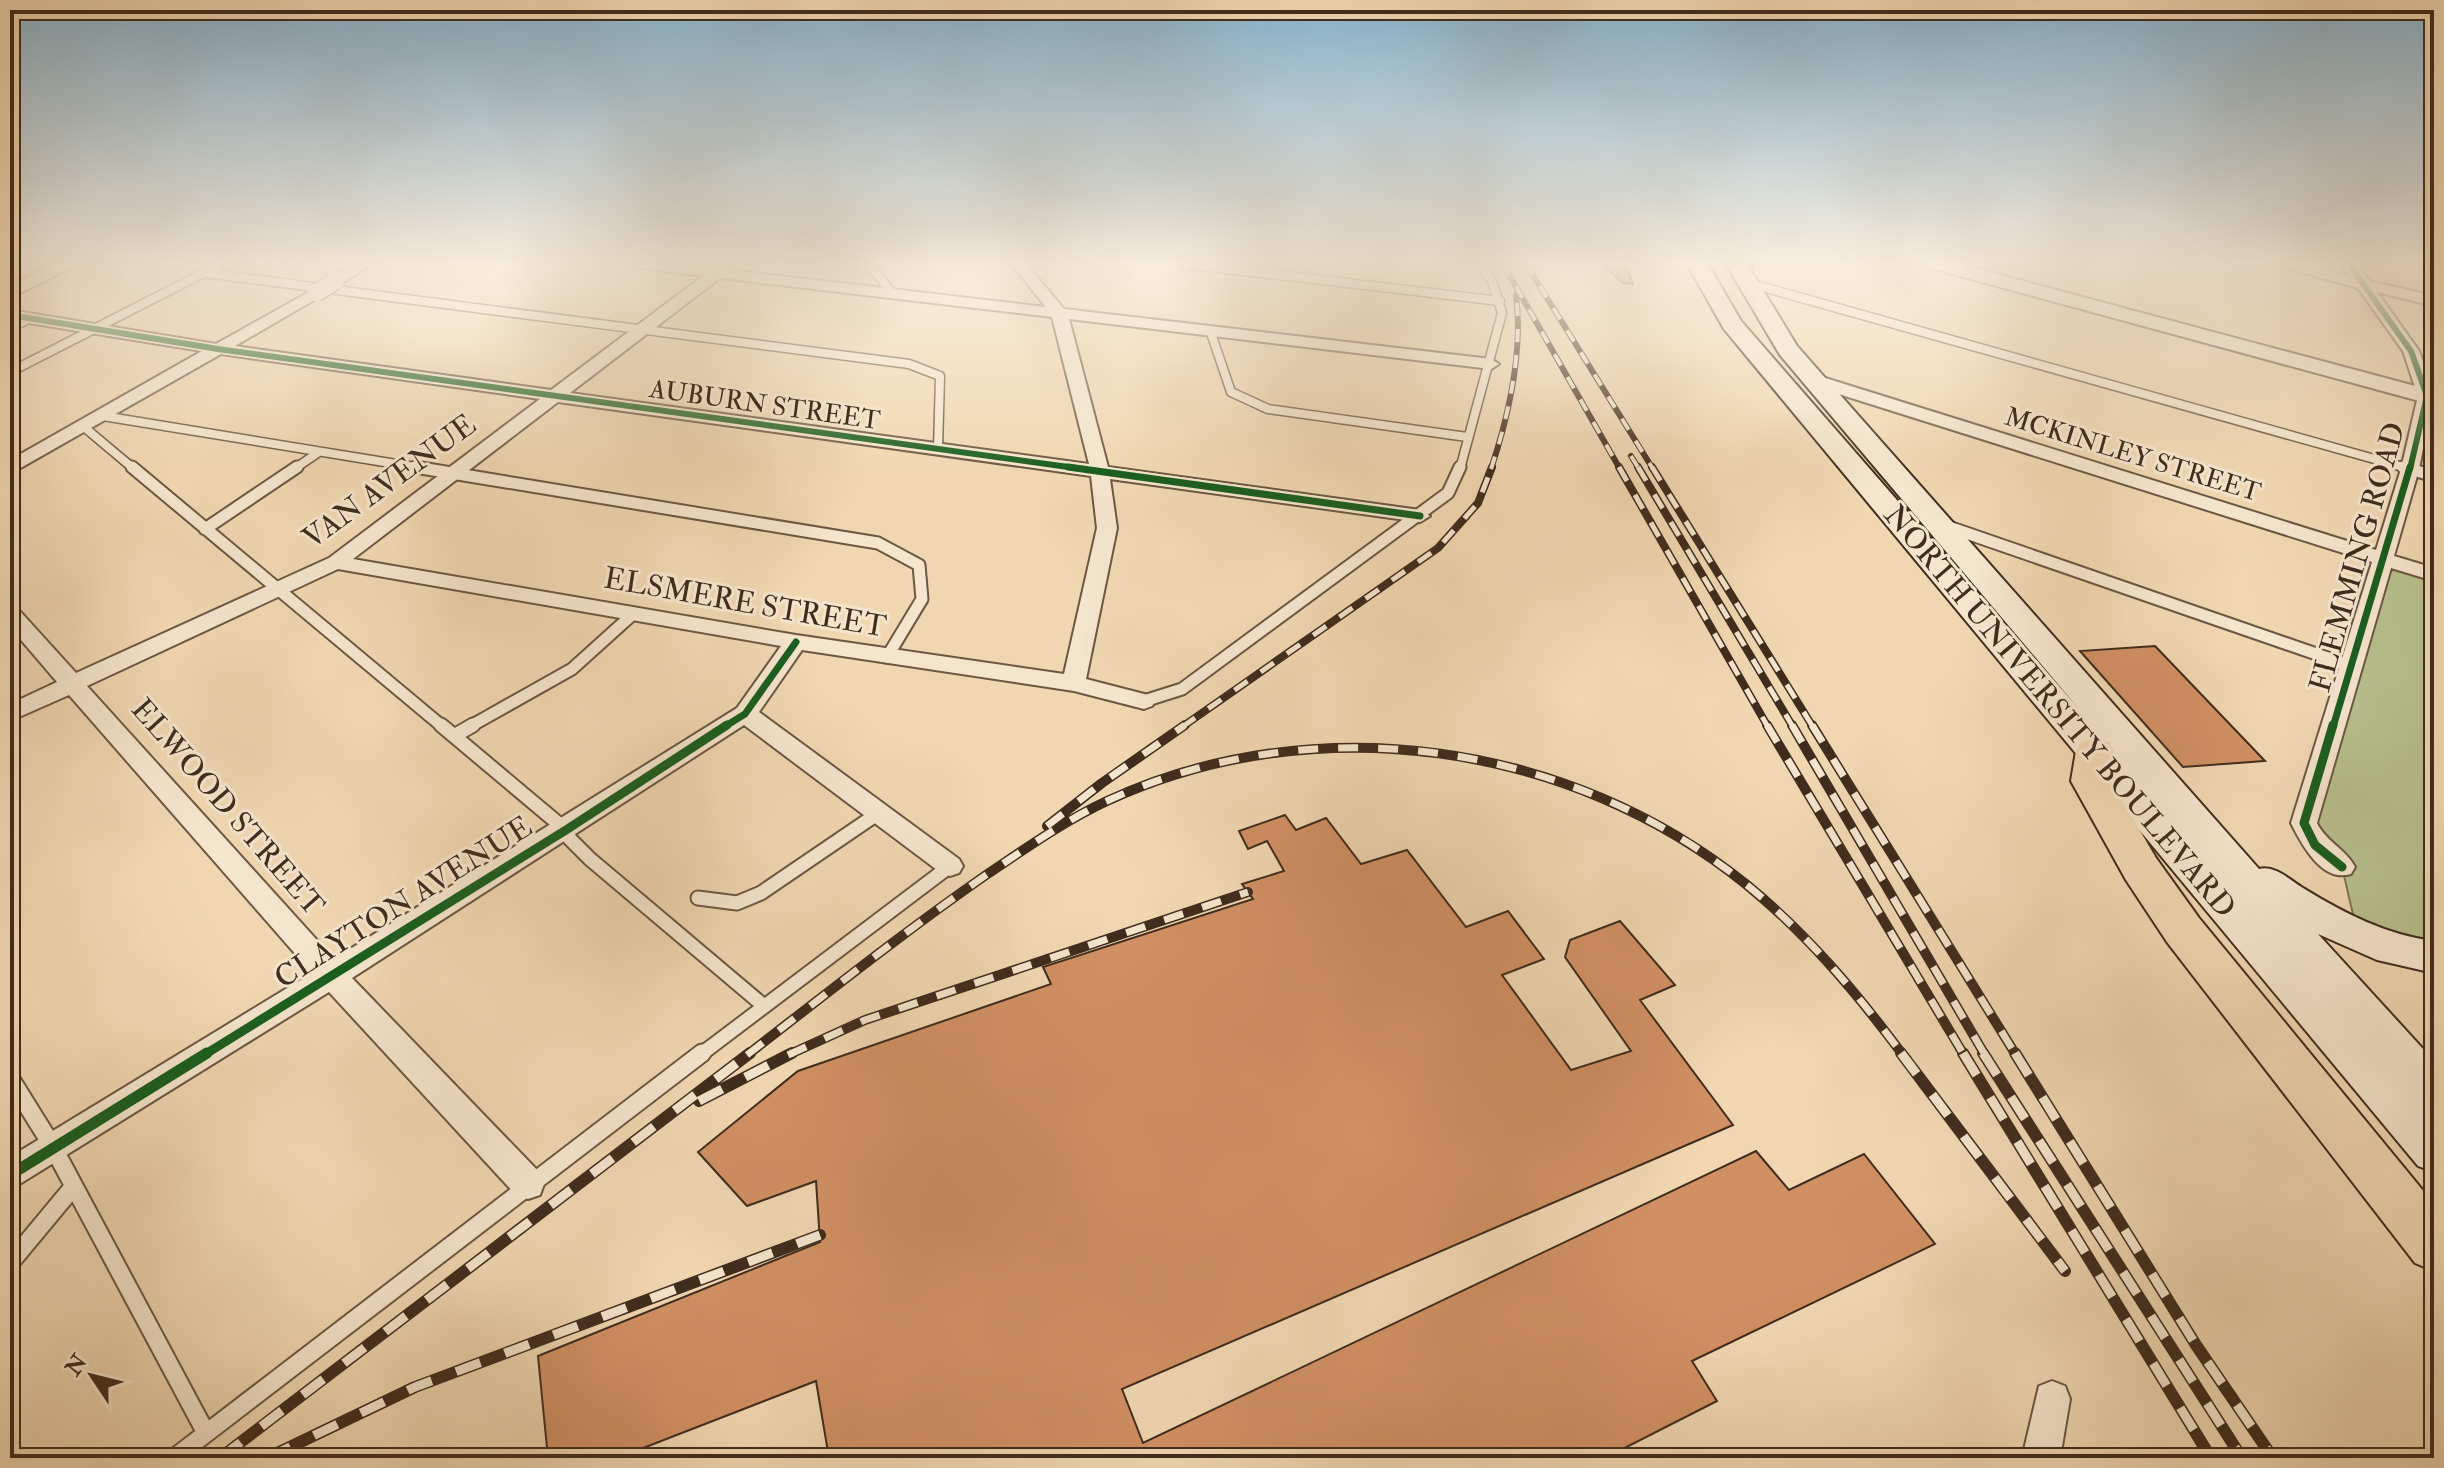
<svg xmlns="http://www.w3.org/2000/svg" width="2444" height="1468" font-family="'IM FELL Double Pica',serif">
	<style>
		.green { fill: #b7bf8e; stroke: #7c7656; stroke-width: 2 }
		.building { fill: #d19064; stroke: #402c1d; stroke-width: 2 }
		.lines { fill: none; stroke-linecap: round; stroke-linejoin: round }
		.service-far3-casing { stroke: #6c5742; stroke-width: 11 }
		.service-far2-casing { stroke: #6c5742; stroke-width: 15 }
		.service-far1-casing { stroke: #6c5742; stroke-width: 17 }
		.service-casing { stroke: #6c5742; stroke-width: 21 }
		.minor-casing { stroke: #6c5742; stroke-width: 4 }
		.tertiary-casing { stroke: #6c5742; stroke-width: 4 }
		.secondary-casing { stroke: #402c1d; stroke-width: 4 }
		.primary-casing { stroke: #402c1d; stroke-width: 4 }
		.service-far3 { stroke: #f5e5cd; stroke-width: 8 }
		.service-far2 { stroke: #f5e5cd; stroke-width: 11 }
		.service-far1 { stroke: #f5e5cd; stroke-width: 13 }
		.service { stroke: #f5e5cd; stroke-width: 17 }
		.minor { fill: #f5e5cd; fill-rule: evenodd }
		.tertiary { fill: #f5e5cd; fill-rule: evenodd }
		.secondary { fill: #f5e5cd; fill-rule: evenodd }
		.primary { fill: #f0d7b2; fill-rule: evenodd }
		.rail-far3-casing { stroke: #402c1d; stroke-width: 6 }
		.rail-far2-casing { stroke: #402c1d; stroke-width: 8 }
		.rail-far1-casing { stroke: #402c1d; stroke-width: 10 }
		.rail-casing { stroke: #402c1d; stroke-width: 12 }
		.rail-far3 { stroke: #f5e5cd; stroke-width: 4; stroke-dasharray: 13; stroke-linecap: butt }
		.rail-far2 { stroke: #f5e5cd; stroke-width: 5; stroke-dasharray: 16; stroke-linecap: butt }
		.rail-far1 { stroke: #f5e5cd; stroke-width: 7; stroke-dasharray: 20; stroke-linecap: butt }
		.rail { stroke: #f5e5cd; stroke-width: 9; stroke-dasharray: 26; stroke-linecap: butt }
		.minor-bridge-casing { stroke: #6c5742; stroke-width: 20; stroke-linecap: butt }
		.minor-bridge { stroke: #f5e5cd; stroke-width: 17 }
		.cycleway-far3-casing { stroke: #f5e5cd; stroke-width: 9 }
		.cycleway-far2-casing { stroke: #f5e5cd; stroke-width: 11 }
		.cycleway-far1-casing { stroke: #f5e5cd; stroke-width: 14 }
		.cycleway-casing { stroke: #f5e5cd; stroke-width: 16 }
		.cycleway-far3 { stroke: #1b5e20; stroke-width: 6 }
		.cycleway-far2 { stroke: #1b5e20; stroke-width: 7 }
		.cycleway-far1 { stroke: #1b5e20; stroke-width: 9 }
		.cycleway { stroke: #1b5e20; stroke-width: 11 }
		.labels { text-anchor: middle; stroke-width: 6; stroke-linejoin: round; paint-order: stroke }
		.far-street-label { font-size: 26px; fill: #402c1d; stroke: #f5e5cd }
		.street-label { font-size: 30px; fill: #402c1d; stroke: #f5e5cd }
	</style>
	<rect width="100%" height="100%" fill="#f0d7b2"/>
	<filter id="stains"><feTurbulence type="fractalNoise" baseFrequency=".0025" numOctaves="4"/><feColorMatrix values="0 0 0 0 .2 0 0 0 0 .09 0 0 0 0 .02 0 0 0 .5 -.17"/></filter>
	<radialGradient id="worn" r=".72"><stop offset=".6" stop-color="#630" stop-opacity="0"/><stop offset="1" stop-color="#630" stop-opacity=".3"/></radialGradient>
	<path class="green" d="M2383,559L2434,575V957L2358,936L2342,867L2304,823Z"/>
	<path class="building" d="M1602,264H1625L1633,284L1623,283Z
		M2155,646L2265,761L2183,767L2080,651Z
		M1285,815L1296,830L1326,818L1361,864L1407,850L1466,927L1508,911L1544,959L1502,975L1571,1070L1631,1051L1565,957L1570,940L1620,921L1675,985L1640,1000L1733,1125L1122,1389L1143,1443L1756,1151L1789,1190L1864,1154L1935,1244L1692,1361L1717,1401L1605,1458H1566L1559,1448L1535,1454L1537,1458H829L816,1381L638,1450V1458H548L538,1356L820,1242L816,1181L747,1206L698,1152L798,1071L1051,984L1043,967L1253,899L1242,884L1284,871L1267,841L1248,849L1239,831Z"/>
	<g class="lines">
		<defs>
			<path id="service-far3" d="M869,264L892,293
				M1184,264L1500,301
				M205,273L909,364L940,376L938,449
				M1745,282L2410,469
				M10,328L29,319
				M1210,330L1231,392L1268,409L1467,437
				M10,372L221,264
				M103,416L427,469
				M84,427L134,469
				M294,469L319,452
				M1460,469L1502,313L1492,281L1479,264"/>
			<path id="service-far2" d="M132,467L443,727
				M415,467L878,543L919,565L922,599L887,657
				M2403,467L2434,476
				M1946,526L2351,666
				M205,529L297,467
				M1144,701L1182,689L1448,493L1460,467
				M469,727L572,669L633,614"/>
			<path id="service-far1" d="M441,725L566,830L570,839L590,859L764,1006
				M454,736L473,725
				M698,898L737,903L761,893L880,812
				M700,1055L950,866"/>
			<path id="service" d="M10,1078L53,1147L206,1433
				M10,1263L74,1186
				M174,1458L702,1053"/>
			<path id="minor" d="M354,264H372L340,284H330V278Z
				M635,264L714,268L726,264L729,270L1046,307L1011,264H1026L1064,309L1491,359L1499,364L1491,369L1069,319L1108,467L1420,510L1430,516L1420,522L1110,479L1117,528L1086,679L1152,696L1156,701L1152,706L1144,709L1074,691L802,650L759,712L959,859L963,866L959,873L950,876L941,873L744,725L352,978L540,1173L544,1184L540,1195L528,1199L516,1195L329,992L10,1190V1157L312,973L69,695L10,721V704L57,682L10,627V607L18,609L76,673L329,558L540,399L221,354L10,474V460L202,351L10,320V310L216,344L316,288L321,290V296L235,346L551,390L703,276L642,268ZM720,278L1052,317L1089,464L570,393ZM558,402L1091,476L1097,528L1064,674L796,635L353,559ZM338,569L781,646L737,708L334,959L87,686Z
				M2271,264H2298L2350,277L2342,264H2357L2369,281L2434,296V306L2377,292L2419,351L2434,391L2419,469L2394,556L2434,568V581L2391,568L2317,823C2326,842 2346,849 2355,867L2351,874C2322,883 2302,845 2291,823L2372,562L1810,385L1807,381L1816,376L1822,377L2376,550L2401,469L2418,396L2403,351L2358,288Z
				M2052,1381L2065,1386L2070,1399L2060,1458H2022L2039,1386Z"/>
			<path id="tertiary" d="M54,264H79L10,298V285Z
				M1928,264H1959L2434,391V405L1930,268Z"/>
			<path id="secondary" d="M1687,264H1708L1741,321L2079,709L1780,355L1726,264H1747L1797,346L2259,869C2275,865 2290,880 2303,888C2344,913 2386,935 2434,941V973L2377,960L2318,934L2434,1061V1111L2425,1108L2434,1118V1172L2418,1166L1724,329Z"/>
			<path id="primary" d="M2095,738L2109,742L2114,751L2111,781L2156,858L2199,918L2434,1204V1271L2415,1263L2167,942L2126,880L2071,781L2076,751L2081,742Z"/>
		</defs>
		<use href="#service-far3" class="service-far3-casing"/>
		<use href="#service-far2" class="service-far2-casing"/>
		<use href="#service-far1" class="service-far1-casing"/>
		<use href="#service" class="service-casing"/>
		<use href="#minor" class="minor-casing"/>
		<use href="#tertiary" class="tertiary-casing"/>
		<use href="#secondary" class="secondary-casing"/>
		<use href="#primary" class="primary-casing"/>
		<use href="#service-far3" class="service-far3"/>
		<use href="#service-far2" class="service-far2"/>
		<use href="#service-far1" class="service-far1"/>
		<use href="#service" class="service"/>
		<use href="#minor" class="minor"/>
		<use href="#tertiary" class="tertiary"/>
		<use href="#secondary" class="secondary"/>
		<use href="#primary" class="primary"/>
		<defs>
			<path id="rail-far3" d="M1503,264L1620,469
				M1526,264L1653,469
				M1631,456L1639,469
				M1491,469C1509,415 1523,350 1516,294"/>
			<path id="rail-far2" d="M1619,467L1768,727
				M1638,467L1793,727
				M1652,467L1813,727
				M1182,727L1438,548L1478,503L1492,467"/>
			<path id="rail-far1" d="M1767,725L1964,1055
				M1792,725L1985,1055
				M1812,725L2016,1055
				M1047,826L1102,783L1185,725
				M747,1055C826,994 904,932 986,875C1025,849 1064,821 1107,801C1314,705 1571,742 1747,885C1808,935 1856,992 1903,1055
				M788,1055L865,1020L1248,892"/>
			<path id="rail" d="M1901,1053L2065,1271
				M1963,1053L2211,1458
				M1983,1053L2242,1458
				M2015,1053L2196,1345L2273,1458
				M699,1101L792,1053
				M220,1458L750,1053
				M267,1458L415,1387L820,1235"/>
		</defs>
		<use href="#rail-far3" class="rail-far3-casing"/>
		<use href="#rail-far2" class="rail-far2-casing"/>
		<use href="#rail-far1" class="rail-far1-casing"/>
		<use href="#rail" class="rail-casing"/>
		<use href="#rail-far3" class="rail-far3"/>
		<use href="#rail-far2" class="rail-far2"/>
		<use href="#rail-far1" class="rail-far1"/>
		<use href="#rail" class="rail"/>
		<defs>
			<path id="minor-bridge" d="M316,293L335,281"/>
		</defs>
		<use href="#minor-bridge" class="minor-bridge-casing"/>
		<use href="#minor-bridge" class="minor-bridge"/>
		<defs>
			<path id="cycleway-far3" d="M2349,264L2411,351L2427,396L2410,469
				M10,315L218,349L1083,469"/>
			<path id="cycleway-far2" d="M1068,467L1420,516
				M724,727L745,714L796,642
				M2333,727L2410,467"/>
			<path id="cycleway-far1" d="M2333,725L2304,823L2315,845L2342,867
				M204,1055L566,830L727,725"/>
			<path id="cycleway" d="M10,1175L207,1053"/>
		</defs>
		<use href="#cycleway-far3" class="cycleway-far3-casing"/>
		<use href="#cycleway-far2" class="cycleway-far2-casing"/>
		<use href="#cycleway-far1" class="cycleway-far1-casing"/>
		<use href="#cycleway" class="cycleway-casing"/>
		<use href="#cycleway-far3" class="cycleway-far3"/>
		<use href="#cycleway-far2" class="cycleway-far2"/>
		<use href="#cycleway-far1" class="cycleway-far1"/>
		<use href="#cycleway" class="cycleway"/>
	</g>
	<linearGradient id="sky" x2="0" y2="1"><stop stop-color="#89b6d2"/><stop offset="0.56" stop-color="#f8eddc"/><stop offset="1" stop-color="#f8eddc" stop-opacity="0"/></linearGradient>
	<rect width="2444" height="470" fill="url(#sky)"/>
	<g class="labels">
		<g class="far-street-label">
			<text transform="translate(765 404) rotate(8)" y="9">AUBURN STREET</text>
			<text transform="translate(2133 454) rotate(17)" y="9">MCKINLEY STREET</text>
		</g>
		<g class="street-label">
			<text transform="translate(389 481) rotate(-36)" y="10">VAN AVENUE</text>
			<text transform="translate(2357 557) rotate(-74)" y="10">FLEMMING ROAD</text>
			<text transform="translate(745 602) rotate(10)" y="10">ELSMERE STREET</text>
			<text transform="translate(2060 711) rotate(50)" y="10">NORTH UNIVERSITY BOULEVARD</text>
			<text transform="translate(228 807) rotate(49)" y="10">ELWOOD STREET</text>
			<text transform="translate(403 902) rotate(-32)" y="10">CLAYTON AVENUE</text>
		</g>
	</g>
	<rect width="2444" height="1468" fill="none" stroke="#f0d7b2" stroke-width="40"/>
	<rect x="12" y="12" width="2420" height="1444" fill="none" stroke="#402c1d" stroke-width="4"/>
	<rect x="20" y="20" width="2404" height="1428" fill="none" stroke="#402c1d" stroke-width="2"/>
	<g transform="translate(92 1376) rotate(305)" stroke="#f5e5cd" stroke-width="6" paint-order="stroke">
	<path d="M0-6L14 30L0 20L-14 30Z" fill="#402c1d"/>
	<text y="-12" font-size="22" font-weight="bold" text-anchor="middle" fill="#402c1d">N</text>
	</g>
	<rect width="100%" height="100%" filter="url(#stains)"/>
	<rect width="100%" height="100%" fill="url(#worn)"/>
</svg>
